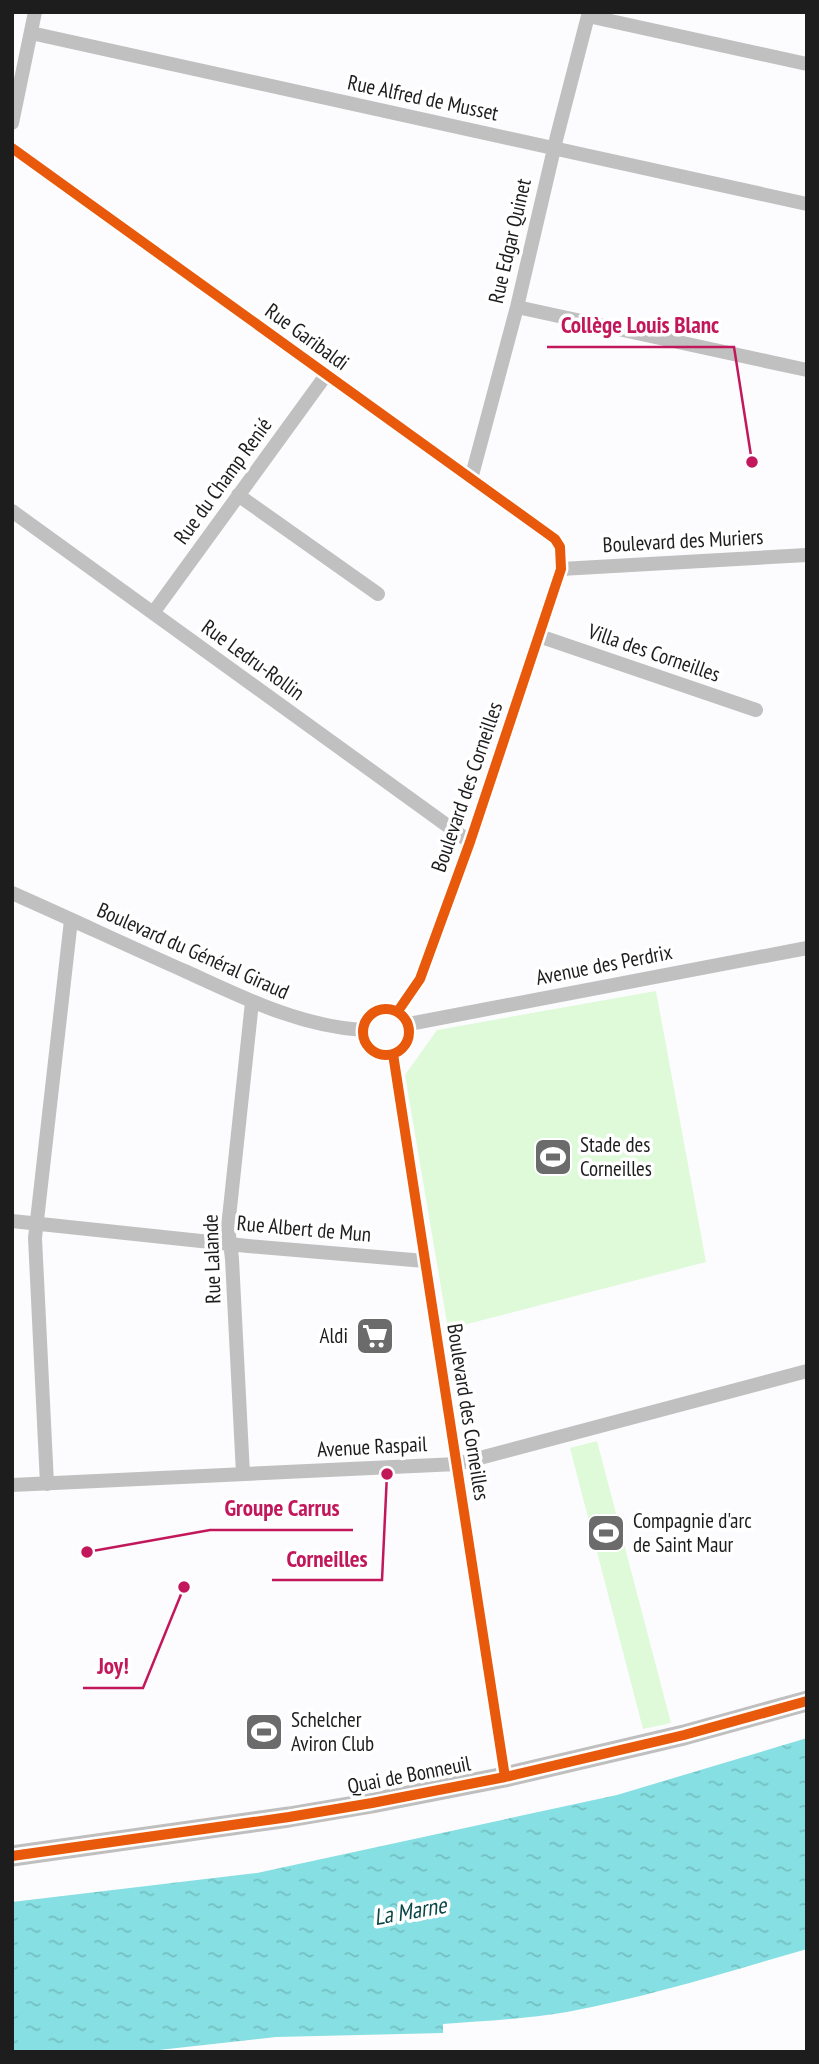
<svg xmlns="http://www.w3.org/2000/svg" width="819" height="2064" font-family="'PT Sans Narrow',sans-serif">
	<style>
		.garden { fill: #dffad9 }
		.water { fill: url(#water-ripples) }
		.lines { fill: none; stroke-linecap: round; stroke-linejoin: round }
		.street { stroke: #c0c0c0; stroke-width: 14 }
		.secondary { stroke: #bfbfbf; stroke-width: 21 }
		.cycleway-casing { stroke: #fff; stroke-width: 15 }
		.cycleway { stroke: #e8590c; stroke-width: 10 }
		.labels { text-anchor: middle; stroke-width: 7; stroke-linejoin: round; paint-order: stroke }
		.street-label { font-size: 21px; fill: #1d1d1e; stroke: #fff }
		.poi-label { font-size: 21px; fill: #1d1d1e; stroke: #fff; text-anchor: start }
		.water-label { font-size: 23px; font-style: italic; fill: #0a4547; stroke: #fff }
		.leader { fill: none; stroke: #c2185b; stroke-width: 2.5 }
		.callout-dot { fill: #c2185b; stroke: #fff; stroke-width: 2.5 }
		.callout-label { font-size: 23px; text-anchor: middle; font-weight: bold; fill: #c2185b; stroke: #fff; stroke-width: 7; stroke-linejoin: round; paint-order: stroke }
	</style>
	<defs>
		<pattern id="water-ripples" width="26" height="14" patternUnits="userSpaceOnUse" patternTransform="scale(1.75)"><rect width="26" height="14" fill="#86dfe2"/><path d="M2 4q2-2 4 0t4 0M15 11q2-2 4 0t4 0" fill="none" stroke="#73bfc1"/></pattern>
	</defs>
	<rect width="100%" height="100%" fill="#fcfcfe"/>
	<path class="garden" d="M656,991L706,1262L448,1329L405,1075L437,1030Z
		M597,1441L671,1723L643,1729L570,1448Z"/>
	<path class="water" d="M807,1738V1949C727,1972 648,1997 567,2012C526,2019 484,2021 443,2024V2033L276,2037L141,2052H12V1902L257,1873L617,1795Z"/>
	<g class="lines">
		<path class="street" d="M588,16L807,64
			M31,33L807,204
			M12,123L35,12
			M12,148L555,539L560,547L561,569L470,842L420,979L398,1011
			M517,307L807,370
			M471,479L517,307L557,136L589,12
			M238,495L378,594
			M12,511L470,842
			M561,569L807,555
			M153,613L326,375
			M539,636L756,710
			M12,893C71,919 128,946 187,972C244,998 299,1026 363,1030
			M363 1032a23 23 0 1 1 46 0a23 23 0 1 1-46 0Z
			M409,1024L807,948
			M393,1054L505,1777
			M12,1221L248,1246L425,1261
			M243,1474L232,1259L228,1227L252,1002
			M47,1484L35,1238L71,920
			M12,1485L457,1464L807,1371"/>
		<path class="secondary" d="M12,1856L289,1817L372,1803L505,1777L684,1735L807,1701"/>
		<defs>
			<path id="cycleway" d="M12,148L555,539L560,547L561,569L470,842L420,979L398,1011
				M363 1032a23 23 0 1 1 46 0a23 23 0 1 1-46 0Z
				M393,1054L505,1777
				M12,1856L289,1817L372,1803L505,1777L684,1735L807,1701"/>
		</defs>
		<use href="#cycleway" class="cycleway-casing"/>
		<use href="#cycleway" class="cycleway"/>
	</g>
	<defs>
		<symbol id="stadium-square" viewBox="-11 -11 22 22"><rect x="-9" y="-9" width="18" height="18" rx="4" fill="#6b6b6c" stroke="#fff"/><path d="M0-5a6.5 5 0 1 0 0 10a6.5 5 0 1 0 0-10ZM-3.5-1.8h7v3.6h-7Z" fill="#fff"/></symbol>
		<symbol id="supermarket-square" viewBox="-11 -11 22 22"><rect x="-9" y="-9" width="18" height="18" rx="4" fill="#6b6b6c" stroke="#fff"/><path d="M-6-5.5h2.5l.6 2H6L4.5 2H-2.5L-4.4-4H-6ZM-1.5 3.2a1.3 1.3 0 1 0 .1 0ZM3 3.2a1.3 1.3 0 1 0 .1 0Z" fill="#fff"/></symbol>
	</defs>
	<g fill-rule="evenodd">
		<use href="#stadium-square" x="531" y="1135" width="44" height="44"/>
		<use href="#supermarket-square" x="353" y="1314" width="44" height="44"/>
		<use href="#stadium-square" x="584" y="1511" width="44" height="44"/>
		<use href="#stadium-square" x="242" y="1710" width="44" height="44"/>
	</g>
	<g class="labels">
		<g class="street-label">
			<text transform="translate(423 98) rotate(12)" y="7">Rue Alfred de Musset</text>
			<text transform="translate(510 241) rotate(-77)" y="7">Rue Edgar Quinet</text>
			<text transform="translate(307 337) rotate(36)" y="7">Rue Garibaldi</text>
			<text transform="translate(223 481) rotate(-54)" y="7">Rue du Champ Renié</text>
			<text transform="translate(683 541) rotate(-3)" y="7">Boulevard des Muriers</text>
			<text transform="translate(654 653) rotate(19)" y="7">Villa des Corneilles</text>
			<text transform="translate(253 660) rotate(36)" y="7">Rue Ledru-Rollin</text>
			<text transform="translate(467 787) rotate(-71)" y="7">Boulevard des Corneilles</text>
			<text transform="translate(193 951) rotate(24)" y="7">Boulevard du Général Giraud</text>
			<text transform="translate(604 965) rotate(-11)" y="7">Avenue des Perdrix</text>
			<text transform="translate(304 1229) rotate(5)" y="7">Rue Albert de Mun</text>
			<text transform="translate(212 1259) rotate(-92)" y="7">Rue Lalande</text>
			<text transform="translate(468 1412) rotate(81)" y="7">Boulevard des Corneilles</text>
			<text transform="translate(372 1447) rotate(-3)" y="7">Avenue Raspail</text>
			<text transform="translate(409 1775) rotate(-11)" y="7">Quai de Bonneuil</text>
		</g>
		<g class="poi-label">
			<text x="580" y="1152">Stade des<tspan x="580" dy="24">Corneilles</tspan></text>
			<text x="348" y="1343" text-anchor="end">Aldi</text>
			<text x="633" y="1528">Compagnie d'arc<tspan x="633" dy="24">de Saint Maur</tspan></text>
			<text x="291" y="1727">Schelcher<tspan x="291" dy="24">Aviron Club</tspan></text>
		</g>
		<g class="water-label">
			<text transform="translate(410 1911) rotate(-10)" y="8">La Marne</text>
		</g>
	</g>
	<path class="leader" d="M752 462L734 347H547M87 1552L210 1530H353M387 1474L382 1580H272M184 1587L143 1688H83"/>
	<g class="callout-dot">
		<circle cx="752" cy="462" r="7"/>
		<circle cx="87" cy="1552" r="7"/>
		<circle cx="387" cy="1474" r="7"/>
		<circle cx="184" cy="1587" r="7"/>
	</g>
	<g class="callout-label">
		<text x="640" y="333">Collège Louis Blanc</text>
		<text x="282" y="1516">Groupe Carrus</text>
		<text x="327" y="1567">Corneilles</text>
		<text x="113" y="1674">Joy!</text>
	</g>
	<rect width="819" height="2064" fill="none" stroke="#1d1d1e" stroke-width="28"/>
</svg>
